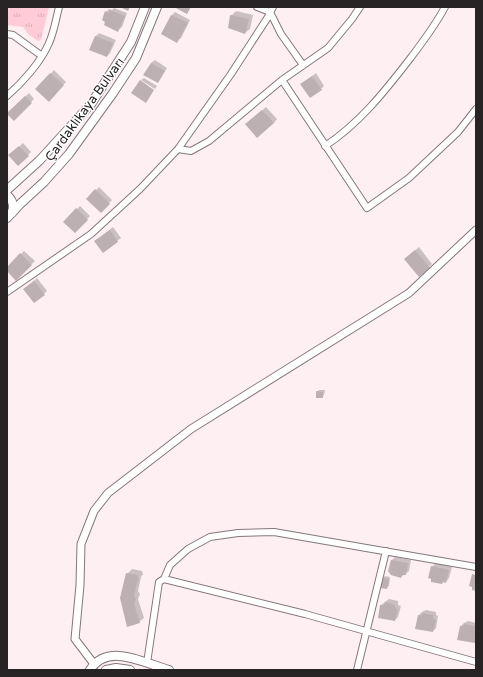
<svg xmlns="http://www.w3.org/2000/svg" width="483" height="677" font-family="'Varela Round',sans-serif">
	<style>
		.grass { fill: url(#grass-tufts) }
		.shadow { fill: #0003 }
		.building { fill: #bdb0b3 }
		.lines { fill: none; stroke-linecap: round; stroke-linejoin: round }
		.minor-casing { stroke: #84787a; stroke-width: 8 }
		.tertiary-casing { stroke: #84787a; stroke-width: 9 }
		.secondary-casing { stroke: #84787a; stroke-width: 10 }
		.minor { stroke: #fff; stroke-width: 6 }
		.tertiary { stroke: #fff; stroke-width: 7 }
		.secondary { stroke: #fff; stroke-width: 8 }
		.labels { text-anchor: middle; stroke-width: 3; stroke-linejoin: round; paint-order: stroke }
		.street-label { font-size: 13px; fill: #282324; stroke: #fff }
	</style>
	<defs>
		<pattern id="grass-tufts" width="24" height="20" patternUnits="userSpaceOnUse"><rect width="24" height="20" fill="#fecbd6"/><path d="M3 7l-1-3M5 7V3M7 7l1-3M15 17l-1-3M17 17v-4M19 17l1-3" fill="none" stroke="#daaeb8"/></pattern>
	</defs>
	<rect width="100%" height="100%" fill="#fdeff2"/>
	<path class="grass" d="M7,7H49L41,40L38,41L29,35L23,27L7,25Z"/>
	<path class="shadow" d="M114,8L127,13L122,27L118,30L106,12L109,9L112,10Z
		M236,11L253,15L250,29L245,33L231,16Z
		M175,12L190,20L181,38L177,41L162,34L172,15Z
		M99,33L116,40L110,53L107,56L91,49L96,36Z
		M155,60L167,68L158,82L151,63Z
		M54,70L66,82L49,100L37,89Z
		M316,73L324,86L321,89L302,84Z
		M144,78L157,86L155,89L141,80Z
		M29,93L34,99L14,120L8,114Z
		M266,107L277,119L274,123L250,121Z
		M23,143L31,152L18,165L10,156Z
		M99,187L112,200L101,212L88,199Z
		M80,206L90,216L75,232L64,222Z
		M113,227L121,238L103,252L95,241Z
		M419,247L432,264L429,267L405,259Z
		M24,251L35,261L16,279L7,270V268Z
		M37,278L47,291L44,294L28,286Z
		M319,390H325L324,395L322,397L317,392Z
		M395,557L411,560L409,571L401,577L389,571L392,560Z
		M436,563L452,567L449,578L446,582L432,579V567Z
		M132,569L142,571L143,574L141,577L138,591L140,594L138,599L144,618L139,622L128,626L127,574Z
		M385,576L390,577L389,586L386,588L383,578Z
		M389,599L398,601V605L401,606L398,617L395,620L381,605Z
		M426,610L436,612V615L438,616L436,628L433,631L419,615L422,612Z
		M468,621L476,623V641L474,642L461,626L464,623Z"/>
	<path class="building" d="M120,7H130L128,11Z
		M174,7H191L187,14Z
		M110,10L125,16L118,32L104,25L105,22L102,20L105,11L109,13Z
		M171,15L188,23L177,43L161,34Z
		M230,15L249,19L245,34L228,28Z
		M95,36L113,43L107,57L89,50Z
		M151,63L165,71L158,83L143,75Z
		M50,73L64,85L49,102L35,89Z
		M312,76L322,90L310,98L300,84Z
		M140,80L154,90L146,103L131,93Z
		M25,96L32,103L14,121L7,114V113Z
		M262,110L274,123L257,138L245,124Z
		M19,146L29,156L18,166L8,155Z
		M95,189L110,204L101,213L86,199Z
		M76,208L88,220L75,233L63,222Z
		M110,230L118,242L103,253L94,241Z
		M415,250L430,268L419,277L404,259Z
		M20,253L32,265L16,281L7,271V267Z
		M34,281L45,295L34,303L23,289Z
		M316,391L323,392V398H316Z
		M391,560L408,563L406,575H402L401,578L391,575L388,571Z
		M431,566L449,570L446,583L443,582L442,584L431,582V579L428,578Z
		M126,573L137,575L139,579L137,583L134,596L136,599L134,604L140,623L127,627L120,598Z
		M472,574L476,575V591L472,590V587L469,586Z
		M382,578L389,579L387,589L380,588Z
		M385,602L395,605V608L398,609L395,621L378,618L380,605H384Z
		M422,613L433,615V619L436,620L433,632L415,629L418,615H422Z
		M464,624L475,626L476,637L475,643L457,640L460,626H463Z"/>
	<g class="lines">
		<defs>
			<path id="minor" d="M257,7L270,12L281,34L303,65
				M7,34L13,35L42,56
				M282,80L367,208L409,178L458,132L476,109
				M7,96C22,83 41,62 49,43C54,32 56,19 59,7
				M325,146C359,124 385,91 409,60C422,43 435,26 445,7
				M178,149L191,151L209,141L282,80L328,48L352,19L360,7
				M7,292L91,234L140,189L178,149L231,74L268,17L273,7
				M164,579L170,565L188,549L210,537L238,533L274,532L476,567
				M147,663L159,582L164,579L305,614L476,662
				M357,670L386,551"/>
			<path id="tertiary" d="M94,664L75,639L80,585L81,544L94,511L108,493L191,429L409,293L476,230"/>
			<path id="secondary" d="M7,190L40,160L91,104L131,42L145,7
				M7,195C15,202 15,211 7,218
				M12,213L19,205L44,182L69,154L113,93L136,58L157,7
				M90,670C108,642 144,663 169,670
				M106,670L116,668L130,670"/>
		</defs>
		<use href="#minor" class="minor-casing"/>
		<use href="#tertiary" class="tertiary-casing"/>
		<use href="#secondary" class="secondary-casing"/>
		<use href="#minor" class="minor"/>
		<use href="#tertiary" class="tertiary"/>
		<use href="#secondary" class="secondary"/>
	</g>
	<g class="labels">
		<g class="street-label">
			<text transform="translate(84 109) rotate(-54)" y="5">Çardaklıkaya Bulvarı</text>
		</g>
	</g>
	<rect width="483" height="677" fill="none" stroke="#282324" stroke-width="16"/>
</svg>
